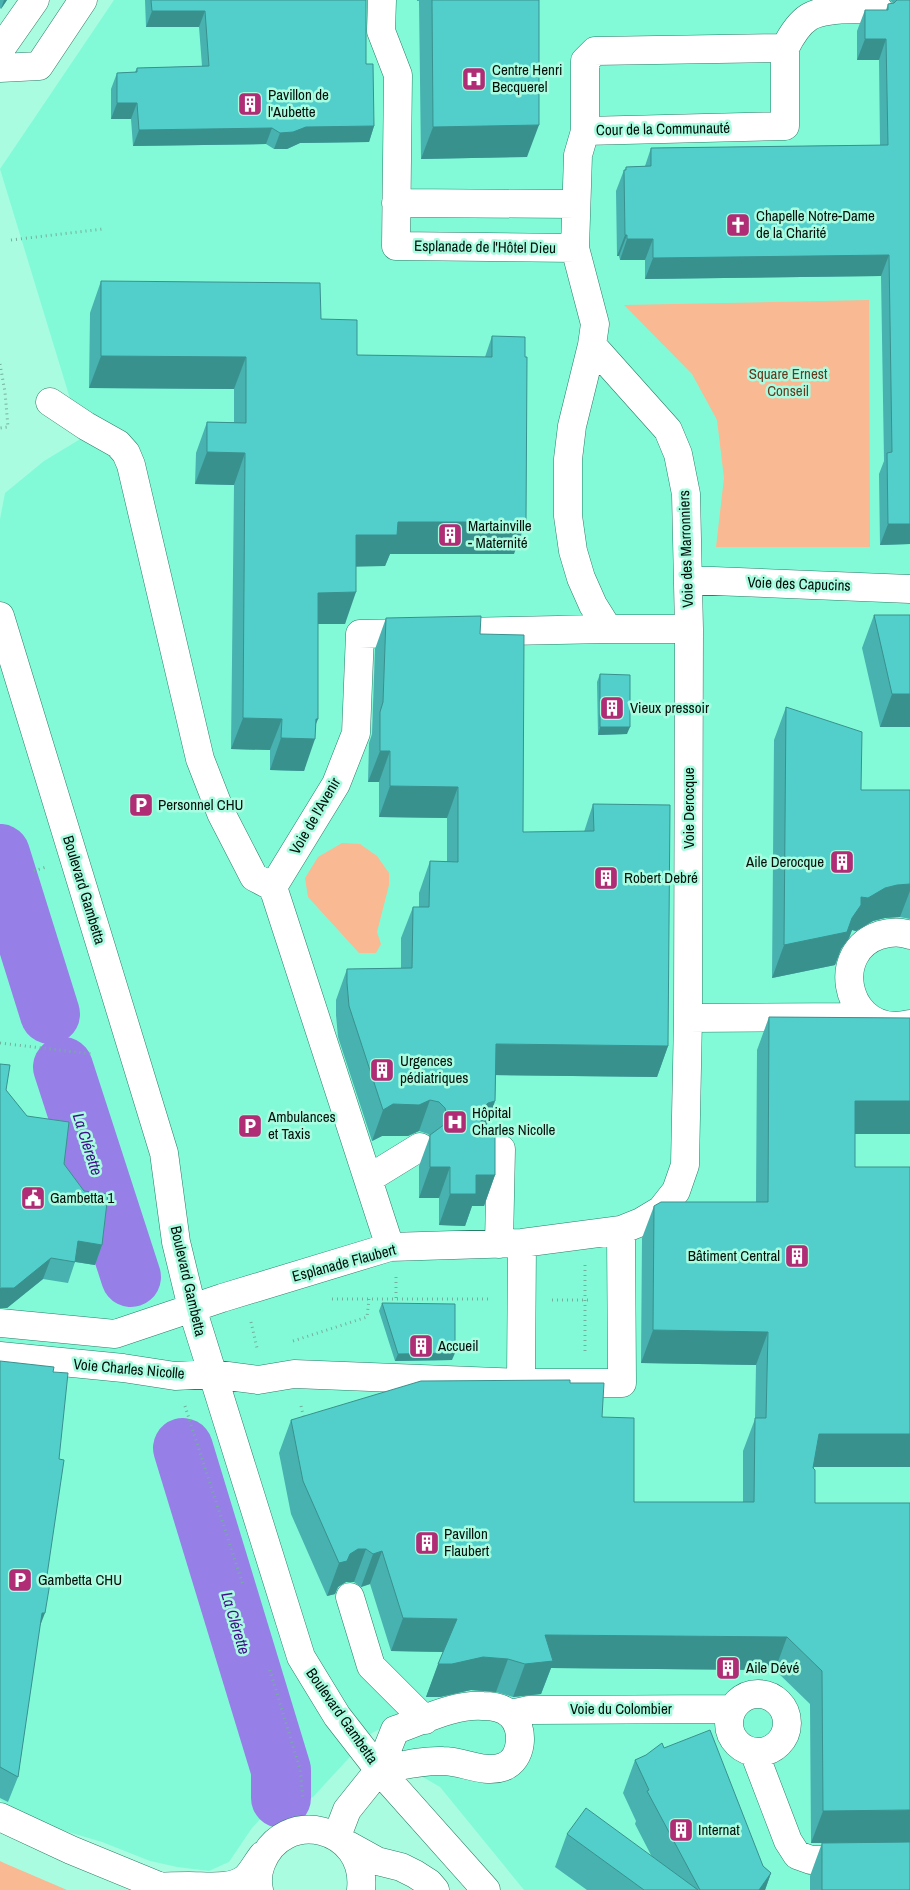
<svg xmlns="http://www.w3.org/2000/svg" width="910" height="1890" font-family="'Archivo Narrow',sans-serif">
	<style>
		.built { fill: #83fad7 }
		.green { fill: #f8b993 }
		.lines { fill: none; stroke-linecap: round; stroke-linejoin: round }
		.river { stroke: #9680e7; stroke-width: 60 }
		.minor-casing { stroke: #297d67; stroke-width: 29 }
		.path { stroke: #73b09b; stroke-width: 3; stroke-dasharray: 1 4; stroke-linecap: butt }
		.minor { stroke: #fff; stroke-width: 28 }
		.wall { fill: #47b2af }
		.shaded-wall { fill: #39918e }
		.building { fill: #52cfcb; stroke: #39918e }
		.labels { text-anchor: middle; stroke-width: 5; stroke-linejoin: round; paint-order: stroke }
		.poi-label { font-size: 15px; fill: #00100a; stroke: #aafce1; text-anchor: start }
		.street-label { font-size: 15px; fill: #00100a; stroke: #aafce1 }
		.park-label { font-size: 15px; fill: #643a1f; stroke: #aafce1 }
		.water-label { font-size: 16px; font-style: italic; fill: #410f8c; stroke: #aafce1 }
	</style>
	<rect width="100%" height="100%" fill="#aafce1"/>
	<path class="built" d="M114,0H910V1890H524L440,1787L421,1776L405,1752L390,1724L372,1733L313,1797L281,1806L265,1814L252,1828L229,1862L209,1871L177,1867L150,1861L102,1842L21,1818L0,1800V519L5,493L44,461L82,438L0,169Z"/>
	<path class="green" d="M869,300L870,547H716L724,478L717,420L692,374L624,305Z
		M342,843L360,844L377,856L389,873V885L377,932L381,944L376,953H359L308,897L305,878L318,857Z
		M0,1861L4,1863L67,1890H0Z"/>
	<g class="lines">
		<path class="river" d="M0,854L50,1014
			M63,1067L131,1277
			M183,1448L281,1770V1798"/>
		<defs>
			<path id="minor" d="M382,0L381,31L398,75L396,246L575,248
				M785,48C791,36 798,24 809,17C826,7 860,9 879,10
				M0,50L35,0
				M0,68L39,66L83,0
				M585,131L785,126V48L595,51L585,61V131L578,155L575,248L595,324L592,345L572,426L568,459V516L573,551L581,578L593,605L608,629
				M396,203L576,204
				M50,402L86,426L118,444L126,453L131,465L200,759L221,813L254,877L273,887
				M688,580L910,589
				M0,616L164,1153L176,1242L192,1308L301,1657L337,1716L379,1770L486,1890
				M910,935C900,931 890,932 880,935C831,951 844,1025 895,1026C900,1026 905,1025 910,1024
				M688,1018L868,1017
				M484,1148L501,1149L499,1244
				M368,1179L420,1147
				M390,1247L273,887L336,784L356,733L360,634L608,629H689
				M0,1323L115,1334L222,1298L390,1247L522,1243L621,1230L641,1222L661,1210L676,1191L685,1165L688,1018L689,629L686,494L678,454L668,430L592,345
				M0,1356L123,1368L175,1376L212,1374L258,1380L294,1374L521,1383L522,1243
				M532,1383H622L621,1230
				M350,1597L371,1666L425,1720
				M729 1723a29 29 0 1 1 58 0a29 29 0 1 1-58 0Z
				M511,1714L529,1710L732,1709
				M754,1752L788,1841L797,1855L811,1860L910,1859
				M0,1817L71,1850L161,1887L165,1890
				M337,1836L347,1810L379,1770L395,1730C422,1721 453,1704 483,1706C492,1706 504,1708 511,1715C525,1728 523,1760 503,1767C484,1774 463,1761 443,1761C422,1760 400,1766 379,1770
				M348,1845L377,1861L401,1867L415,1874L429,1883L435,1890
				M161,1887C170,1886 180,1886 189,1886C207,1886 231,1890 246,1878C253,1871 257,1862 263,1855
				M259,1890C257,1881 258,1872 261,1864C283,1806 368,1826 361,1890"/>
		</defs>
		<use href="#minor" class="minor-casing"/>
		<path class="path" d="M11,240L103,229
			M0,364L5,392L8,427L0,428
			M34,871L46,867
			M0,1043L92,1054
			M396,1277V1299
			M332,1299H491
			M552,1300H591
			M251,1322L257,1348
			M293,1341L367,1317L369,1299
			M585,1351V1265
			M185,1406L243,1585
			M301,1406L304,1419
			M270,1670L300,1769L303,1799"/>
		<use href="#minor" class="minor"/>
	</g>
	<path class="wall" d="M0,0H7L1,9L0,8Z
		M145,0H366V64L374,126L369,142L300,143L287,149H274L266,144L133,146L131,119H111V89L117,73L135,72L137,68L202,66L199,27H146Z
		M417,0H571H539L527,157L421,159L419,1H417Z
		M890,0H910V544L880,545L879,474L884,461L881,276L645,279V260H620L619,256H617L616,191L624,170H625L626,167L645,166L651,148L880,145L879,60H857V31L865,10H886L888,4L893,3Z
		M101,281L321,319L357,355L485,357L492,336L514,554H390L385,566H356L345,624H318L316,724L304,771L270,770V750L231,749L234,485L195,484L196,453L207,422H234V389L89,388L90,313Z
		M874,615H910V727H880L862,648Z
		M386,618L480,634L523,832H584L593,804L668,1046L657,1077L496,1075L495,1101L485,1129L495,1175L484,1206H472L465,1226L439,1225V1198H419V1166L430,1136L428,1134L419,1131L408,1136H382L372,1141L338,1037L336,1015V1000L347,969L401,968V938L413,907H419V893L430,861L447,862V818L379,817V782H368L369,743L372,734L375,649Z
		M600,674L627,734L598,735L597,682Z
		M786,707L861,790H910V919L900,917L885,918L873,921L856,931L852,930L849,938L841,949L835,965L772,978L774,740Z
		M769,1017L910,1018V1134H855V1167L910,1467H814L815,1503L910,1890H810V1876L822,1843H811L810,1704L775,1670L551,1668L541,1694L513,1697L496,1692L471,1690L440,1697H426L443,1652L391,1651L370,1584L361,1587L354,1582H346L338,1587L335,1594L327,1596L291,1514L279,1453L291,1420L570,1383L602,1417L634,1502H743V1451L755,1419L756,1365L641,1363L642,1238L654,1206L756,1202L757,1050Z
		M6,1090L64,1164L102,1245L95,1265L75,1262L68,1283L43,1279L7,1308Z
		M382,1303L452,1360L395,1361L379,1311Z
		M0,1361L46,1582L18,1777L8,1802L0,1798Z
		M664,1748L763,1866L771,1873L765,1890H587L555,1867L567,1834L652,1857L635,1824L636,1821L623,1793L635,1760Z"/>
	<path class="shaded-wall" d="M4,0H7L1,9Z
		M152,11H205L199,27H146Z
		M865,39H886L879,60H857Z
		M117,103H137L131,119H111Z
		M539,125L527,157L421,159L433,127Z
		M374,126L369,142L300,143L287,149H274L280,133L306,127Z
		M272,128L266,144L133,146L139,130Z
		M625,235H627L619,256H617Z
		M627,239H653L645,260H620Z
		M889,255L881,276L645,279L653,258Z
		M101,356L246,357L234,389L89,388Z
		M207,452L245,453L234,485L195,484Z
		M398,522H526L514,554H390L385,566L345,567L356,535Z
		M888,524H910V544L880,545Z
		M356,592L345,624H307L318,593Z
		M892,694H910V727H880Z
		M243,718L282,719L270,750L231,749Z
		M316,719H318L310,739H315L304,771L270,770L281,738Z
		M600,727H630L627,734L598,735Z
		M380,751H390L379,782H368Z
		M390,786L458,787L447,818L379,817Z
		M910,884V891L900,917L885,918L873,921L856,931L852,930L849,938L841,949L835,965L772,978L784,945L861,897L885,888L897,885Z
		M496,1044L668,1046L657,1077L484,1075Z
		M430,1100L419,1131L408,1136H382L372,1141L383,1110L393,1104Z
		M495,1101L484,1133L471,1139L483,1108L488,1103Z
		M855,1101H910V1134H843Z
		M430,1167H450L439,1198H419Z
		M476,1175H495L484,1206H472L465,1226L439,1225L450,1194Z
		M78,1241L102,1245L95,1265L70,1261Z
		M51,1258L43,1279L7,1308H0V1289Z
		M653,1330L768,1332L756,1365L641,1363Z
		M455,1353L452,1360L395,1361L398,1354Z
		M819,1434H910V1467H807Z
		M358,1549H366L354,1582H346L338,1587L335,1594L327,1596L339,1563L350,1554Z
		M382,1551L370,1584L361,1587L373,1554Z
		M42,1613H45L35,1639Z
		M403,1618L457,1619L445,1652L391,1651Z
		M545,1635L787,1637L775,1670L551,1668L541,1694L513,1697L525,1664Z
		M483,1657L508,1659L496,1692L471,1690L440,1697H426L438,1664Z
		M910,1810V1843H811L823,1811Z
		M771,1873L765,1890H759Z"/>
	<path class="building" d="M151,0H366V64H373L374,126L306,127L293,132L280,133L272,128L139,130L137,103H117V73L137,72V68L209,66L205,11H152Z
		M432,0H539V125L433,127Z
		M897,0H910V524H888L887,453L892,452L889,255L653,258V239H627V235H625L624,170H626V167L651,166V148L888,145L886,39H865V10H888V4L894,3Z
		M101,281L320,283L321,319L357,320V355L492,357V336L525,337V357H527L526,522H398L397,535H356V592L318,593V719H316L315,739L281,738L282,719L243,718L245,453L207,452V422L246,423V357L101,356Z
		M874,615H910V694H892Z
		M481,616L480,634L524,635L523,832L594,831L593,804L670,805L668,1046L496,1044L495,1101L488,1103L483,1108L480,1116L482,1124L486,1130L495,1133V1175H476V1194H450V1167H430V1135L445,1124L447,1116L445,1108L439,1102L430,1100L419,1105L393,1104L383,1110L349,1006L347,983V969L412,968L413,907H429L430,861L458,862V787L390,786V751H380V712L383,702L386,618Z
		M600,674L630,675V727H600Z
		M786,707L862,732L861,790H910V884L897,885L885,888L868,898L861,897V905L852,918L847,932L784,945Z
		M769,1017L910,1018V1101H855V1167H910V1434H819L813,1468L815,1470V1503H910V1810L823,1811L822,1671L787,1637L545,1635L553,1661L525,1664L508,1659L483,1657L452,1664H438L457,1619L403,1618L382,1551L373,1554L366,1549H358L350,1554L347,1561L339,1563L303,1481L291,1420L421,1381L570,1380V1383H604L602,1417L634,1418V1502H754L755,1418H766L768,1332L653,1330L654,1206L661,1202H768Z
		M0,1064L10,1065L6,1090L27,1116L69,1122L64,1164L84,1191L108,1194L102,1245L78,1241L75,1262L51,1258L14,1288H1L0,1289Z
		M382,1303L455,1304V1353L398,1354Z
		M0,1361L54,1367L53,1372L68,1373L59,1459L64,1460L46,1582L50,1583L45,1613H42L18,1777L0,1767Z
		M710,1730L763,1866L771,1873L759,1890H700L647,1791L649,1790L635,1760L646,1755L662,1743L664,1748Z
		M586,1808L698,1890H644L567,1834Z
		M910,1842V1890H822V1843Z"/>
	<defs>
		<symbol id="hospital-square" viewBox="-11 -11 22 22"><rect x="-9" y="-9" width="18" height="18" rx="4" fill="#b02d75" stroke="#aafce1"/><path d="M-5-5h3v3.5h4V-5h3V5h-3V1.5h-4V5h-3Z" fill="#fff"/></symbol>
		<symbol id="building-square" viewBox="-11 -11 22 22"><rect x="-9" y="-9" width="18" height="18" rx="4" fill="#b02d75" stroke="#aafce1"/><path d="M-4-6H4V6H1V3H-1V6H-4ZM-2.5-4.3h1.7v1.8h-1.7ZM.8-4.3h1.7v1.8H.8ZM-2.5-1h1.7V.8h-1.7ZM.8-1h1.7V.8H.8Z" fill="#fff"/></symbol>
		<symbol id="church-square" viewBox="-11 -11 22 22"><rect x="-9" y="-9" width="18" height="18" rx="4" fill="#b02d75" stroke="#aafce1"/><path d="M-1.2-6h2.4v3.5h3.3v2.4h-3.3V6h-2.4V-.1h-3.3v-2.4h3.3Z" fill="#fff"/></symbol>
		<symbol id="parking-square" viewBox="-11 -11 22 22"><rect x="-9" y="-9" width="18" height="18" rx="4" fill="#b02d75" stroke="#aafce1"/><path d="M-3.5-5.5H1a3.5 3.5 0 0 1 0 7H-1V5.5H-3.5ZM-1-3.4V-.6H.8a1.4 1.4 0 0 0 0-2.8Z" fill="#fff"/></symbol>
		<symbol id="civic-square" viewBox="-11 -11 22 22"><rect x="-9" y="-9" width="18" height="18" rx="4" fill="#b02d75" stroke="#aafce1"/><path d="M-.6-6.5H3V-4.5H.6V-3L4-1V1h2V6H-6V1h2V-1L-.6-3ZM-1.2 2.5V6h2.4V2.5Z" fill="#fff"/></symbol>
	</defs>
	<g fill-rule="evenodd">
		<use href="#hospital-square" x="460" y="65" width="28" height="28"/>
		<use href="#building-square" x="236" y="90" width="28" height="28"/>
		<use href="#church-square" x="724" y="211" width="28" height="28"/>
		<use href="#building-square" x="436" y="521" width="28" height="28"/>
		<use href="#building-square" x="598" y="694" width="28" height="28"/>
		<use href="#parking-square" x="127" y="791" width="28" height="28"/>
		<use href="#building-square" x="828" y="848" width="28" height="28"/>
		<use href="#building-square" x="592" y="864" width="28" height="28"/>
		<use href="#building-square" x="368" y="1056" width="28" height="28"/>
		<use href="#hospital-square" x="441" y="1108" width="28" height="28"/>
		<use href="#parking-square" x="236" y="1112" width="28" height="28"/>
		<use href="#civic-square" x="19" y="1184" width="28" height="28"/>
		<use href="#building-square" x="783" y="1242" width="28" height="28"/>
		<use href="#building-square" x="407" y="1332" width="28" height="28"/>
		<use href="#building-square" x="413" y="1529" width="28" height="28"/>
		<use href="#parking-square" x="6" y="1566" width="28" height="28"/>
		<use href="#building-square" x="714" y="1654" width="28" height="28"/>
		<use href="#building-square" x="667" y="1816" width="28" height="28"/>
	</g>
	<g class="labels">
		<g class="poi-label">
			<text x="492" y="75">Centre Henri<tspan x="492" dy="17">Becquerel</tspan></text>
			<text x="268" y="100">Pavillon de<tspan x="268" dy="17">l'Aubette</tspan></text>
			<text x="756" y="221">Chapelle Notre-Dame<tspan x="756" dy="17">de la Charité</tspan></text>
			<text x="468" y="531">Martainville<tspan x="468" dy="17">- Maternité</tspan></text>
			<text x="630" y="713">Vieux pressoir</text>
			<text x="158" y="810">Personnel CHU</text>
			<text x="824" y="867" text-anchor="end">Aile Derocque</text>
			<text x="624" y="883">Robert Debré</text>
			<text x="400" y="1066">Urgences<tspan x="400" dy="17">pédiatriques</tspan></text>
			<text x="472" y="1118">Hôpital<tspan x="472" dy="17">Charles Nicolle</tspan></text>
			<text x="268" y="1122">Ambulances<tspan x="268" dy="17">et Taxis</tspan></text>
			<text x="50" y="1203">Gambetta 1</text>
			<text x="780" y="1261" text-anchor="end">Bâtiment Central</text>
			<text x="438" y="1351">Accueil</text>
			<text x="444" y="1539">Pavillon<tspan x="444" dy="17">Flaubert</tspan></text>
			<text x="38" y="1585">Gambetta CHU</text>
			<text x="746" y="1673">Aile Dévé</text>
			<text x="698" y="1835">Internat</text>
		</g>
		<g class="street-label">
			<text transform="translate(663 129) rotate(-1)" y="5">Cour de la Communauté</text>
			<text transform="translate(485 247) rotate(1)" y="5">Esplanade de l'Hôtel Dieu</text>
			<text transform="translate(686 549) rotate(-92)" y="5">Voie des Marronniers</text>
			<text transform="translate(799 584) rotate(2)" y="5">Voie des Capucins</text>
			<text transform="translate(689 808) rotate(-90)" y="5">Voie Derocque</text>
			<text transform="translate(315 816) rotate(-60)" y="5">Voie de l'Avenir</text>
			<text transform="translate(84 890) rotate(73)" y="5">Boulevard Gambetta</text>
			<text transform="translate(344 1263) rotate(-15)" y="5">Esplanade Flaubert</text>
			<text transform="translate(188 1281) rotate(77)" y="5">Boulevard Gambetta</text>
			<text transform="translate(129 1369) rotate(5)" y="5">Voie Charles Nicolle</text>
			<text x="621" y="1714">Voie du Colombier</text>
			<text transform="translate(342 1716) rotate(55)" y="5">Boulevard Gambetta</text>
		</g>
		<g class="park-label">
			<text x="788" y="379">Square Ernest<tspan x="788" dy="17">Conseil</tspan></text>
		</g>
		<g class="water-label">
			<text transform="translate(88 1144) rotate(72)" y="6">La Clérette</text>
			<text transform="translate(236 1623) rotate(73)" y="6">La Clérette</text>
		</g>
	</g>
</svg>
